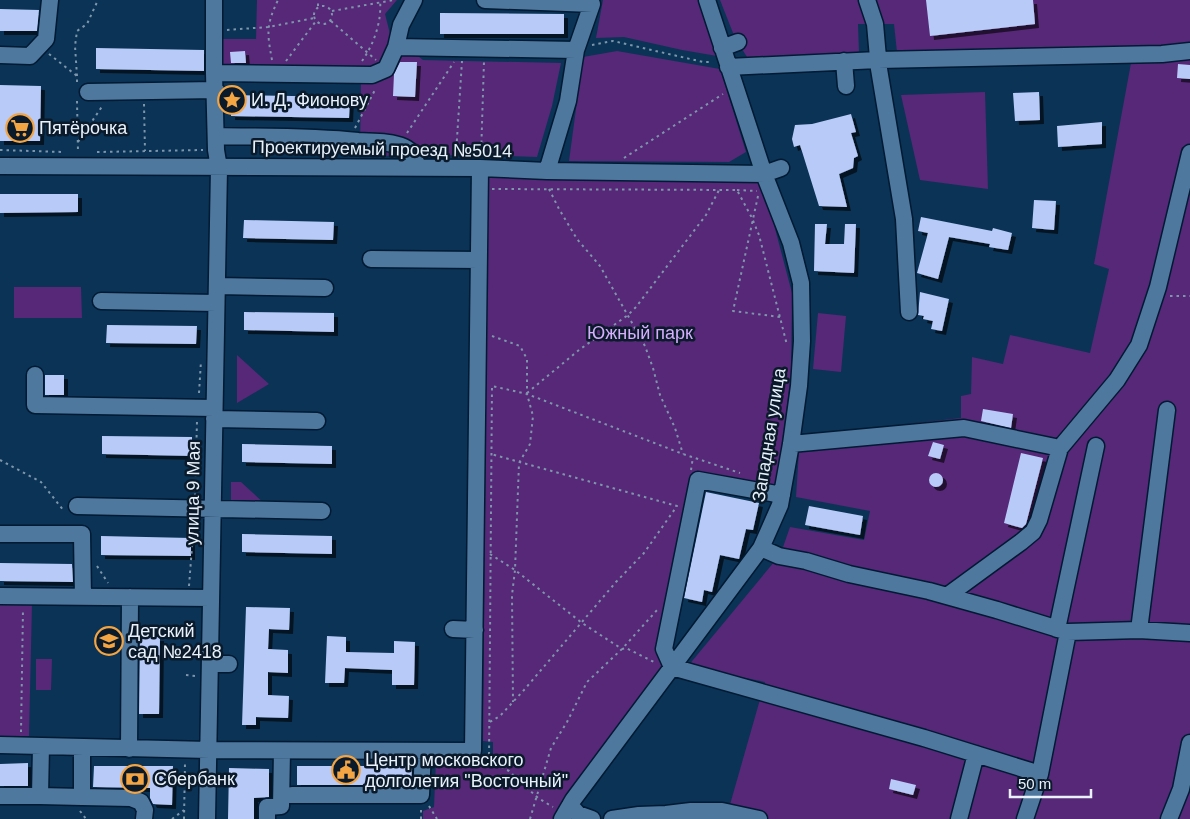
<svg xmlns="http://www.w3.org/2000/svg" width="1190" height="819" font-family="Helvetica,sans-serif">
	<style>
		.green { fill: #562877 }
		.building { fill: #b8caf7; filter: url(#shadow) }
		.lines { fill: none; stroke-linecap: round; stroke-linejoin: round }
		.minor-casing { stroke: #001a33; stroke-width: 19 }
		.path { stroke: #7e96ab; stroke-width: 2; stroke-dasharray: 2.5 4; stroke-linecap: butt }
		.minor { stroke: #4f789e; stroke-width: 16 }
		.labels { text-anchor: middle; stroke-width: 5; stroke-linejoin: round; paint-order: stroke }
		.poi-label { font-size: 18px; fill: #e9f2fb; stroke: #0a1a2a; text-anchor: start }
		.street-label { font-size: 18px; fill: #e9f2fb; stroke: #0a1a2a }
		.park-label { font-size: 18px; fill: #d7adfd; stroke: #0a1a2a }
	</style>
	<defs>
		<filter id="shadow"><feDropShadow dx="4" dy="4" stdDeviation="0" flood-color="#0009"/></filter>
	</defs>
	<rect width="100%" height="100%" fill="#0a3355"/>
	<path class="green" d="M257,0H397L385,14L394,50L414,53L423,60L561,63L552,106L537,157L481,155L360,156L361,73L223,70L220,39H256Z
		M603,0H699L717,56L682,50L624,37L596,38Z
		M720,0H1190V44L1173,47L897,52L894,24H858L859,53L747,57L735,38Z
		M617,51L720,69L746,152L729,162L569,161L583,57Z
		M1190,60V819H739L729,808L765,682L688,666L779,556L782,550L790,527L864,540L870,511L796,497L800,436L961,418V396L971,394L972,357L1003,364L1010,335L1090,353L1109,269L1094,264L1131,63Z
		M985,92L988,189L920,180L901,95Z
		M488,175L763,183L792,293L791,374L776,488L696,474L666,670L571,788L553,819H423V811L434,807L436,761L493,758V742L483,741Z
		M14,287H81L82,318H14Z
		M818,313L846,316L841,372L813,369Z
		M237,355L269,384L237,403Z
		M231,482H241L266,505L231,504Z
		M0,604H32L29,736H0Z
		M36,659H52L51,690H36Z"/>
	<path class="building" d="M926,0H1033L1035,24L930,36Z
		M0,9L39,10L37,31H0Z
		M440,13L564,14V34H440Z
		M96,48L204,50V71L96,69Z
		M245,51L246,63H231L230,52Z
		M400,62H417L415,97L393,96L394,74Z
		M1178,64L1190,65V79L1177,78Z
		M0,85L41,86L40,141H0Z
		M1039,92L1040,120L1015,121L1013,93Z
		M232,95L350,97L349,118L231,116Z
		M851,114L856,132L851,133L858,156L854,158L853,168L839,174L847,207L819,206L800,145L794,147L792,139L795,125L812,124Z
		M1102,122V144L1058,147L1057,126Z
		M0,194H78V212L0,213Z
		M1034,200L1056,201L1054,230L1032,228Z
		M921,217L992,231L993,228L1012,233L1008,250L989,247L990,244L949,237L938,279L917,273L928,233L918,231Z
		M244,220L334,222L333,240L243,238Z
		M815,224H827L825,244H844L845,224H856L854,273L814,271Z
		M920,292L949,299L942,331L931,329L933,321L923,319L924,316L918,315Z
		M244,312L334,313V332L244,330Z
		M107,325L197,326L196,344L106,343Z
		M45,375H64V395H45Z
		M983,409L1013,414L1011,428L981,421Z
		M102,436L192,437V456L102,454Z
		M933,442L944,445L940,459L928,456Z
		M242,444L332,446V464L242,462Z
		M1021,453L1043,458L1026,524L1022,528L1004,523Z
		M929 480a7 7 0 1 1 14 0a7 7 0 1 1-14 0Z
		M706,492L759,503L753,530L746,529L739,559L720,555L712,592L704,590L702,602L684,598Z
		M809,506L863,516L860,535L805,525Z
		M242,534L332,536V554L242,552Z
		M101,536L191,538V556L101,555Z
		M0,563L72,564L73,582L0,581Z
		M246,607L290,608L289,630L269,629L268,649L288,650V673L268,672V695L289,696L288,718L256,717V725H242Z
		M327,636L346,637V652L394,653V641L415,642L414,685H392V670L345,668L344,683H325Z
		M140,637H160L159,714H139Z
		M28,763V786H0V764Z
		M94,766H173L172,805L153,804L150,798V788L93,787Z
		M297,766H412L411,785H297Z
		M229,768L269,769V797L254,798V819H228Z
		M891,779L916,785L913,795L889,789Z"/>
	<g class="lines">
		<defs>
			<path id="minor" d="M414,0L401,25L396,47L576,50L568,101L547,171
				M485,0L592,4L576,50
				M867,0L875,24L879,69L904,219L909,312
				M722,48L738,42
				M0,55L30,56L46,39L50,0
				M844,61L846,86
				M728,67L878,60L1162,54L1190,51
				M214,73L372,75L386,69L396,47
				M88,92L216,90
				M217,136C264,137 312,136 358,141C373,142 390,141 404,147C413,151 416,159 417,168
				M0,166L480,168L547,171L764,174L781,168
				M371,259L479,260
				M217,286L325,288
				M101,301L216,303
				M35,375V405L214,408
				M214,419L317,421
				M791,444L964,428L1060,448
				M782,495L698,480L664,649L672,667L924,738L1040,774
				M77,506L322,511
				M0,534H82L83,597
				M761,548L779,556L806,561L849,574L929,591L997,610L1068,632L1139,630L1190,633
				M0,596L211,598
				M947,596L1021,542L1033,532L1039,520L1060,448L1117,380L1139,345L1158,287L1190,153
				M453,629L475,630
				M1057,629L1096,446
				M1139,630L1167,410
				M210,664H229
				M0,745L209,750L473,751L480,168
				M41,746L40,796L82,797
				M82,748V797L131,798L141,802L145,810L144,819
				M129,749L130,597
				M292,795H421L423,751
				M0,796H40
				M570,805L578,814L592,819
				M207,819L219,168L216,150L214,73V0
				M267,819V807L281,806L282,751
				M562,819L573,800L761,548L780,505L791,444L799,386L802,341L801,283L791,243L764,174L707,0
				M612,819L639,815L666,814L691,811H722L759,819
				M959,819L976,754
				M1025,819L1040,774L1068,632
				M1169,819L1181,789L1190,743"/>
		</defs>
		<use href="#minor" class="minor-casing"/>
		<path class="path" d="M314 15a9 9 0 1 1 18 0a9 9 0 1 1-18 0Z
			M318,6V0
			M332,11L394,0
			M331,21L376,60
			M227,30L268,27L314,18
			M592,45L613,41L703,62H712
			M49,54L77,76V84
			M272,60C267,33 266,25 278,0
			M286,61L316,21
			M362,61C374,44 382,21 380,0
			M77,76L75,46L77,31L87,24L98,0
			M77,101L78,152
			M144,104L145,151
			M355,128L376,88
			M407,133L454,62
			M78,142L103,105
			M0,150L63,152
			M97,152L203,150
			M456,154L462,61
			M481,156L484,61
			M624,158L723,94
			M492,189L737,190L752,218L759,235L787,345
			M549,189L559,209L577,239L600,266L645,346L653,368L660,395L675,428L683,454
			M737,190L757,191
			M758,196L733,311L780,317
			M1170,296H1190
			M492,336L520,346L527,359V394L533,416L530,444L519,463L515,570L512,595L513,702
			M199,393L201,361
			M527,393L579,350L628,315L636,307L706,215L719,190
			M0,460L41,482L64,511
			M691,470L693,457
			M195,496L197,421
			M490,554L515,570L582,623L622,649L626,648L654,662
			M97,566L108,583
			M189,586L194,521
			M186,675L196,676
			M490,722L500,716L524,690L616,582L644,553L677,506L491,454
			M21,732L23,609
			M484,758L509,771L538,798L553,807
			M489,761L492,386L527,394L683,454L740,473
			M429,806L437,819
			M80,811L86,819
			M172,819L184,810
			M184,819L185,763
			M421,819V808
			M530,819L551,748L567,722L587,682L622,649L658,609"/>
		<use href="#minor" class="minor"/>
	</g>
	<defs>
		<symbol id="sight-ring" viewBox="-11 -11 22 22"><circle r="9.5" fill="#0a1a2a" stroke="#f3a443" stroke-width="1.5"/><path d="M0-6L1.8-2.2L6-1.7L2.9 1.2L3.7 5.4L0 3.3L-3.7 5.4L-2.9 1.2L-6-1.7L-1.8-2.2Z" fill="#f3a443"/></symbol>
		<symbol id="supermarket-ring" viewBox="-11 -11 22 22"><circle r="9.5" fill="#0a1a2a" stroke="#f3a443" stroke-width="1.5"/><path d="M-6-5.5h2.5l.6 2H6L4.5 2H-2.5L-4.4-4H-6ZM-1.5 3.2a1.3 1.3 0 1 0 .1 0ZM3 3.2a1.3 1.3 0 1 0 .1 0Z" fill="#f3a443"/></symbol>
		<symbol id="school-ring" viewBox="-11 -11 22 22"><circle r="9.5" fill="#0a1a2a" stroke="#f3a443" stroke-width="1.5"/><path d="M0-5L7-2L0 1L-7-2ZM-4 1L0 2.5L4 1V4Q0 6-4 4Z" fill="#f3a443"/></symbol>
		<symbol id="civic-ring" viewBox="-11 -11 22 22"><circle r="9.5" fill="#0a1a2a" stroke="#f3a443" stroke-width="1.5"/><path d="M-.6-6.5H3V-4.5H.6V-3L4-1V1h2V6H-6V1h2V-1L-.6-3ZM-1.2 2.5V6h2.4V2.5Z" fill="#f3a443"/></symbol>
		<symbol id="bank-ring" viewBox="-11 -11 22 22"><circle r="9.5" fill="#0a1a2a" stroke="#f3a443" stroke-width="1.5"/><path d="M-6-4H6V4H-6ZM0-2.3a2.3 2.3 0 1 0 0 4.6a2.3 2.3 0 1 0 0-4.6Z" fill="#f3a443"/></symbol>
	</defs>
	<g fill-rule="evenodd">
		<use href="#sight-ring" x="216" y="84" width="32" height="32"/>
		<use href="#supermarket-ring" x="4" y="112" width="32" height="32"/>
		<use href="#school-ring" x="93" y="625" width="32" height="32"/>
		<use href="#civic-ring" x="330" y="754" width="32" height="32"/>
		<use href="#bank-ring" x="119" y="763" width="32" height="32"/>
	</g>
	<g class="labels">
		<g class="poi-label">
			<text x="251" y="106">И. Д. Фионову</text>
			<text x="39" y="134">Пятёрочка</text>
			<text x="128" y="637">Детский<tspan x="128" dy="21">сад №2418</tspan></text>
			<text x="365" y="766">Центр московского<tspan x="365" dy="21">долголетия "Восточный"</tspan></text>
			<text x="154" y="785">Сбербанк</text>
		</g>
		<g class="street-label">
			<text transform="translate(382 149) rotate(1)" y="6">Проектируемый проезд №5014</text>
			<text transform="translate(769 435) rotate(-81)" y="6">Западная улица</text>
			<text transform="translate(193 493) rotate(-89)" y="6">улица 9 Мая</text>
		</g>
		<g class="park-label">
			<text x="640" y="339">Южный парк</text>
		</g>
	</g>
	<path d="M1010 789v8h81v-8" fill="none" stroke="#e9f2fb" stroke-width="2.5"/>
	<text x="1018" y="789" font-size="15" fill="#e9f2fb" stroke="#0a1a2a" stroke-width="4" paint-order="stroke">50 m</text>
</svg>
